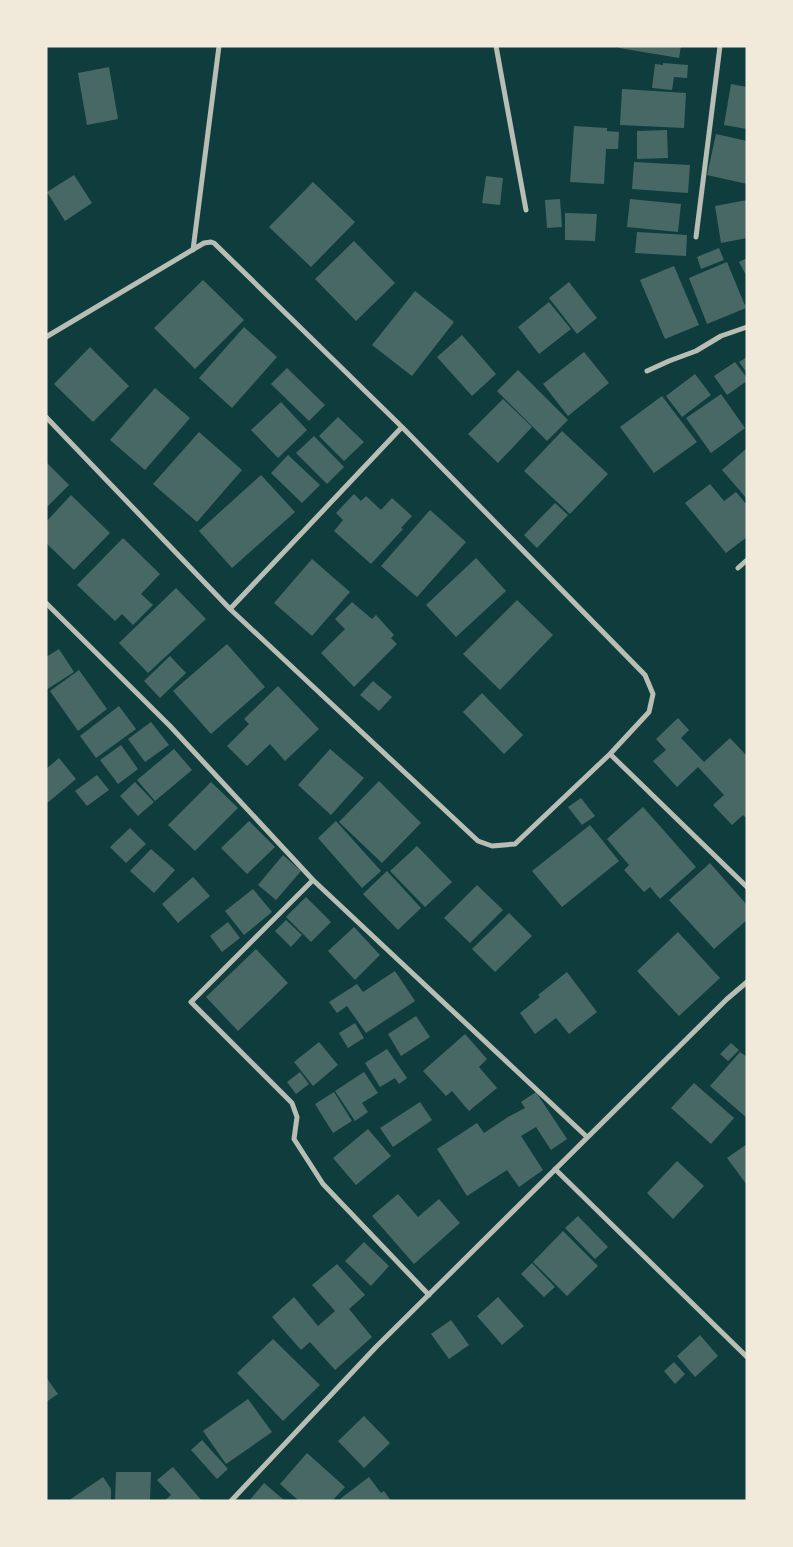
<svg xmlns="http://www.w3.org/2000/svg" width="793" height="1547" font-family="Lora,serif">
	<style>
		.building { fill: #486865 }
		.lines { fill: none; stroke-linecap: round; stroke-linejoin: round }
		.minor { stroke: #b8beb3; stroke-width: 5 }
	</style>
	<rect width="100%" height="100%" fill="#0f3d3e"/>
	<path class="building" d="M619,46H681L679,58L619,48Z
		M663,63L688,65L687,78L674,77L672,90L652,88L655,64L663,65Z
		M109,67L118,119L87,125L78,73Z
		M731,84L747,87V129L724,125Z
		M622,89L686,93L684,128L620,125Z
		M574,126L607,128V131L619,132L618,149H606L604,184L570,182Z
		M667,130L668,158L637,159V131Z
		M716,134L747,141V184L707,175Z
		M634,162L690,165L688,193L632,189Z
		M74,175L92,203L65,221L47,192Z
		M486,176L503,178L500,205L482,203Z
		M313,182L355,222L311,267L269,227Z
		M560,199L562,227L547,228L545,200Z
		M630,199L681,204L678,232L627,227Z
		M747,200V238L721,243L715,206Z
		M565,213L597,214L595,241L565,240Z
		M637,232L687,235L686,256L635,253Z
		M354,241L395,283L356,321L315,279Z
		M719,248L724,260L701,269L697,257Z
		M747,258V277L739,262Z
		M727,262L746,308L707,324L689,278Z
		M674,266L699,325L665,339L640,280Z
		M203,280L244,320L195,369L154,328Z
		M569,282L597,318L577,334L549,298Z
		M415,291L454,322L412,376L372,345Z
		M549,302L571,329L539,354L518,327Z
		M244,327L277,357L232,408L199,378Z
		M462,335L496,374L472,396L437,357Z
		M90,347L129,386L93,422L54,384Z
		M584,352L609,383L568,416L543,384Z
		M747,357V373L739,362Z
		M735,362L747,378V381L727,395L714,376Z
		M287,368L325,405L309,421L271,384Z
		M518,370L568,420L547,441L497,391Z
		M695,374L711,395L682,417L666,396Z
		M155,388L190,418L145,470L110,440Z
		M721,394L745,428L711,453L686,418Z
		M662,396L697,442L654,473L620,427Z
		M503,399L532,427L498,463L468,434Z
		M281,402L307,430L278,458L251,430Z
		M338,417L364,442L344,461L319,436Z
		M562,431L608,474L570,514L524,471Z
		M199,432L242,470L197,522L153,484Z
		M314,436L344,467L327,484L296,453Z
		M747,448V499L722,470Z
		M288,455L320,485L302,503L271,473Z
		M46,462L69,485L46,508Z
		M261,475L295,512L232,568L199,531Z
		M710,484L724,501L736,492L747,505V537L726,553L685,503Z
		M354,494L361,501L366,496L381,510L392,498L412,516L401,528L403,529L371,564L334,531L343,520L336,513Z
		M71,495L110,533L74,570L46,543V522Z
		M555,503L568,515L537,548L524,535Z
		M430,510L466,542L417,597L381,566Z
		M123,538L160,574L141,594L153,605L133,625L122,614L115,621L77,585Z
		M476,558L506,591L456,637L426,605Z
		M312,559L350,592L312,636L274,603Z
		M176,588L206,619L148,673L119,643Z
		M517,600L553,635L500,690L463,654Z
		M352,602L372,619L376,615L394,635L391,638L397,644L354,687L321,653L345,629L335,619Z
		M227,644L265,687L211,734L173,691Z
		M59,649L74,672L46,690V657Z
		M170,656L186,673L160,698L144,681Z
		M79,670L107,709L78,731L50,691Z
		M373,681L392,697L379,711L360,695Z
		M278,686L319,729L285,761L270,744L247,766L227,746L249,724L244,719Z
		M482,693L523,735L504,754L463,712Z
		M119,706L136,729L96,758L80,736Z
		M678,718L689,730L681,738L704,762L730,738L747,756V819L743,815L732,825L713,805L724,795L698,767L677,787L653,761L666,750L656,739Z
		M151,722L169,745L145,762L128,739Z
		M121,745L138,769L118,784L100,760Z
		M174,749L192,770L155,801L137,780Z
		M330,749L364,778L331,815L298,785Z
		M59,758L76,779L46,804V769Z
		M97,775L109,790L87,806L75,791Z
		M379,781L421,823L382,863L339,822Z
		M135,782L154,802L138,816L120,796Z
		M211,782L238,808L195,851L168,825Z
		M581,798L595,816L582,825L568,807Z
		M643,807L696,867L660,899L650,887L644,892L624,870L629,865L607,839Z
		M249,821L275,847L247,874L221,848Z
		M336,821L381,871L362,888L318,838Z
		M590,825L619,861L562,907L532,871Z
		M130,828L146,844L126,863L110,847Z
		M417,846L452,882L425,907L390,871Z
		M151,849L175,870L154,893L130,871Z
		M283,855L301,871L276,900L258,885Z
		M710,863L747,905V920L714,949L669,900Z
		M387,871L421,908L398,930L363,894Z
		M193,877L210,896L178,923L162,904Z
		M477,885L503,910L470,943L444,918Z
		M253,889L272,912L244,935L225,911Z
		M306,897L331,922L311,942L286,917Z
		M509,913L532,936L495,972L472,949Z
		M286,920L302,935L291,947L275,931Z
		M228,922L240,938L222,952L210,936Z
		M354,927L380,955L355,980L328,951Z
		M678,932L720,978L679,1016L637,971Z
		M256,949L288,983L238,1031L206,997Z
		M395,971L415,1001L366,1033L347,1006L337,1013L329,1002L357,984L363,992Z
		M567,972L597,1012L569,1034L556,1018L535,1034L520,1013L540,997L538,995Z
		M416,1016L430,1037L401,1056L388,1034Z
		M355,1023L364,1038L348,1048L339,1033Z
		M465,1034L487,1059L479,1067L497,1088L469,1111L452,1091L446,1096L423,1071Z
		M319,1042L338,1065L313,1086L294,1062Z
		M731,1043L739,1050L728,1061L720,1054Z
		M387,1049L407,1078L399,1084L395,1078L380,1087L365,1063Z
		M740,1052L747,1057V1118L710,1086Z
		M300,1072L309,1084L296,1094L287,1082Z
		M364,1072L378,1093L362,1103L368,1112L355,1121L335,1091Z
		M694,1083L734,1118L711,1144L671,1108Z
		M334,1092L352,1121L333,1133L315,1104Z
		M536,1092L567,1139L551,1150L536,1127L521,1136L543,1170L519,1187L507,1170L467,1196L437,1149L477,1123L484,1133L508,1117L525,1108L521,1102Z
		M420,1102L432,1120L393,1147L380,1128Z
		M368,1129L391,1156L356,1185L333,1158Z
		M747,1144V1185L727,1158Z
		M677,1161L704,1186L673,1219L647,1193Z
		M398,1194L418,1217L439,1199L460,1223L414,1264L372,1216Z
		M578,1216L608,1247L595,1259L565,1228Z
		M563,1231L598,1266L567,1296L533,1262Z
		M364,1242L389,1266L371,1286L345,1261Z
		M532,1263L555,1287L544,1297L521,1274Z
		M337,1264L365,1295L349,1309L372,1337L335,1370L310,1342L301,1350L272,1317L294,1297L318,1326L335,1311L312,1285Z
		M498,1297L524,1326L502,1345L477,1316Z
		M451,1320L469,1345L449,1359L431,1334Z
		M700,1335L718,1356L695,1377L677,1356Z
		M273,1339L320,1385L283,1421L237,1373Z
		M674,1362L685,1374L675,1384L664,1371Z
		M46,1377L58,1394L46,1402Z
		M248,1399L272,1432L226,1464L203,1431Z
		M364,1416L390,1443L364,1468L338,1441Z
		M202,1440L228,1469L217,1479L191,1450Z
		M307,1453L345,1487L332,1501H299L280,1484Z
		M173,1467L202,1501H164L171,1495L157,1480Z
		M116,1472H151L150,1501H115Z
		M103,1477L111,1489V1501H68Z
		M369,1477L381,1493L384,1491L391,1501H341L340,1499Z
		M264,1483L285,1501H249Z"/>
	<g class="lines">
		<path class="minor" d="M496,46L526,210
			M696,237L720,46
			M193,250L219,46
			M46,337L204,243L211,242L214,243L402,427L645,675L653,694L649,712L610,754
			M647,371L669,361L696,351L721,336L747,327
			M46,417L230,609L478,841L492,846L515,844L610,754L747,887
			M738,568L747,560
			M46,603L170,726L313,880L587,1137
			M230,609L402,427
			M313,880L191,1002L292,1103L297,1117L294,1139L323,1184L429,1295
			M555,1169L747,1357
			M231,1501L376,1347L727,999L747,982"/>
	</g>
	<rect width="793" height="1547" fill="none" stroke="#f1e9da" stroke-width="95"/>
</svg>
